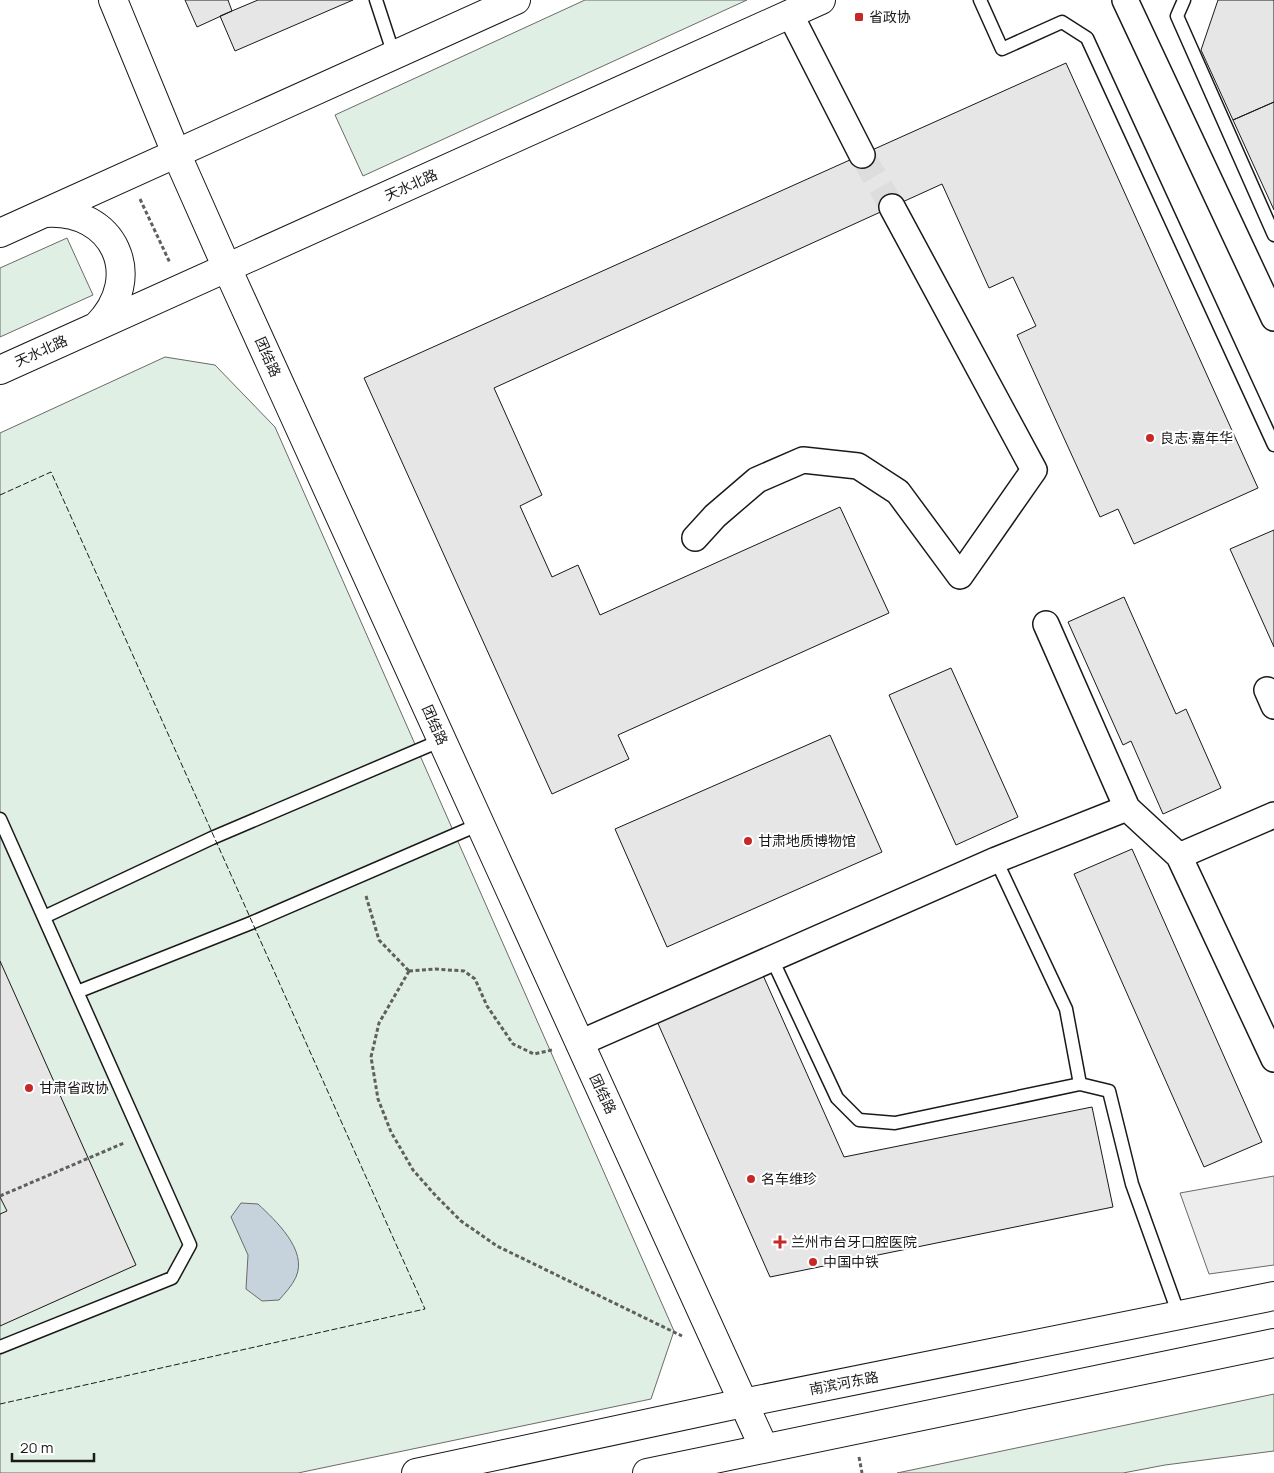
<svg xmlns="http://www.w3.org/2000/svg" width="1274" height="1473" font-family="Manrope,'Noto Sans SC',sans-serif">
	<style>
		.green { fill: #e0efe3; stroke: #6a6a6a }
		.parking { fill: #ededed; stroke: #6a6a6a }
		.water { fill: #c6d2dc; stroke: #6a6a6a }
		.building { fill: #e6e6e6; stroke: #1a1a1a }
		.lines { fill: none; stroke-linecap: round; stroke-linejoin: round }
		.minor-tunnel { stroke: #ddd; stroke-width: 25; stroke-dasharray: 25 12; stroke-linecap: butt }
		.service-casing { stroke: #1a1a1a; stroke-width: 15 }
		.minor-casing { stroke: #1a1a1a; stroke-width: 28 }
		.tertiary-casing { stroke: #1a1a1a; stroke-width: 30 }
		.secondary-casing { stroke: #1a1a1a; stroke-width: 30 }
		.primary-casing { stroke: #1a1a1a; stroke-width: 30 }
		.path { stroke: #5f5f5f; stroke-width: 3; stroke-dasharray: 4 2.5; stroke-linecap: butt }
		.service { stroke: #fff; stroke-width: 12 }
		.minor { stroke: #fff; stroke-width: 25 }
		.tertiary { stroke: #fff; stroke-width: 28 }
		.secondary { stroke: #fff; stroke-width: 28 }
		.primary { stroke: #fff; stroke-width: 28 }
		.fence { stroke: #1a1a1a; stroke-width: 1; stroke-dasharray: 6 2.5; stroke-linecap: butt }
		.poi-dot { fill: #c62828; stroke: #fff; stroke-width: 2 }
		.labels { text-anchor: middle; stroke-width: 4; stroke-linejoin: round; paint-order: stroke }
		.poi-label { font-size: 14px; fill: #1a1a1a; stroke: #fff; text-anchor: start }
		.street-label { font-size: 14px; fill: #1a1a1a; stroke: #fff }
	</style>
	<rect width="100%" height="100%" fill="#fff"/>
	<path class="green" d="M585,0H747L363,176L335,115Z
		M67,238L93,295L0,337V268Z
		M165,357L215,365L275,427L674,1331L651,1399L298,1473H0V433Z
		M1274,1394V1451L1165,1465L1123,1473H897Z"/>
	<path class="parking" d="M1274,1176V1265L1209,1274L1180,1193Z"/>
	<path class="water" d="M241,1203L258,1204C275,1220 308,1250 296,1277C292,1286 285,1293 279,1300L262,1301L246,1289L248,1255L231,1217Z"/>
	<path class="building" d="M185,0H228L232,11L197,27Z
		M258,0H353L235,51L220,16Z
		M1218,0H1274V102L1233,120L1201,50Z
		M1066,63L1258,488L1134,544L1118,509L1100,517L1017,335L1036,326L1013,277L989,288L942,184L494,388L542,495L520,506L552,577L578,565L600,615L840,507L889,613L618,735L629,759L552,794L364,378Z
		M1274,102V210L1233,120Z
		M1274,530V647L1230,549Z
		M1124,597L1176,714L1186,709L1221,788L1163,814L1131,741L1123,745L1068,622Z
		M951,668L1018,817L956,845L889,695Z
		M830,735L882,852L667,947L615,829Z
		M1132,849L1262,1142L1204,1167L1074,874Z
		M0,961L136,1265L0,1326V1214L7,1211L0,1197Z
		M762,973L844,1157L1092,1107L1113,1207L770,1277L656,1019Z"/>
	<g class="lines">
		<path class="minor-tunnel" d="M862,155L892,207"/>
		<defs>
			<path id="service" d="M376,0L394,55
				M980,0L1002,49L1062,22L1087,38L1274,445
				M1184,0L1177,16L1274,235
				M0,819L190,1245L172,1278L0,1347
				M996,860L1066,1009L1080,1084
				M44,917L212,838L442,740
				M772,959L837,1098L859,1120L895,1123L1080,1084L1109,1091L1132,1184L1179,1315
				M77,992L251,923L480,824"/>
			<path id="minor" d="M1125,0L1274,318
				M790,14L862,155
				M695,538L715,516L757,480L803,460L858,466L898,492L960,576L1034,470L892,207
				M1046,624L1127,808
				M1267,690L1274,706
				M1179,856L1274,815
				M580,1043L996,860L1127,808L1179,856L1274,1059"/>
			<path id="tertiary" d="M113,0L176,153L227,268L764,1448"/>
			<path id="secondary" d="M416,1473L743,1403L1274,1296
				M647,1473L1274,1343"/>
			<path id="primary" d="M45,213C114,208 146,277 97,326
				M0,233L516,0
				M0,370L821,0"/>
		</defs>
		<use href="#service" class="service-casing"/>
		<use href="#minor" class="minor-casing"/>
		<use href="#tertiary" class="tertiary-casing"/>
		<use href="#secondary" class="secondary-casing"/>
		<use href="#primary" class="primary-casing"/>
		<path class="path" d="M140,199L170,263
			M366,896L379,940L409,971
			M409,971L379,1023L371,1057L378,1099L391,1132L413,1170L436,1196L461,1221L497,1246L682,1336
			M409,971L435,969L464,971L475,979L487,1006L513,1044L534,1054L552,1050
			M0,1196L124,1143
			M859,1457L862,1473"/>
		<use href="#service" class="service"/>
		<use href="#minor" class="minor"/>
		<use href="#tertiary" class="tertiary"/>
		<use href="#secondary" class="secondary"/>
		<use href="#primary" class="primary"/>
		<path class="fence" d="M0,495L51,472L425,1309L0,1404"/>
	</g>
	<g class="poi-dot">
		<rect x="854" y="12" width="10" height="10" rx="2.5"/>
		<circle cx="1150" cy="438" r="5"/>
		<circle cx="748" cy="841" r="5"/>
		<circle cx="29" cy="1088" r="5"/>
		<circle cx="751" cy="1179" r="5"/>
		<path d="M777.5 1234.5h5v5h5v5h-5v5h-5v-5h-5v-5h5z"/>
		<circle cx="813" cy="1262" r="5"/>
	</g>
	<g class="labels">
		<g class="poi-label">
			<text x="869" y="22">省政协</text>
			<text x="1160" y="443">良志·嘉年华</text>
			<text x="758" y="846">甘肃地质博物馆</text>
			<text x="39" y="1093">甘肃省政协</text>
			<text x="761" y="1184">名车维珍</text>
			<text x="791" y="1247">兰州市台牙口腔医院</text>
			<text x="823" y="1267">中国中铁</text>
		</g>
		<g class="street-label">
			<text transform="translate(411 185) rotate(-24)" y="5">天水北路</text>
			<text transform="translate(41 351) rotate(-24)" y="5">天水北路</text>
			<text transform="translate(268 357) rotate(66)" y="5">团结路</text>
			<text transform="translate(435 725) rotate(66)" y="5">团结路</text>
			<text transform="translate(603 1094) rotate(65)" y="5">团结路</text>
			<text transform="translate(844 1383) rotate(-11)" y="5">南滨河东路</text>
		</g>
	</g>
	<path d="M12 1453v8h82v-8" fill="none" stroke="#1a1a1a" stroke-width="2.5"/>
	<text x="20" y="1453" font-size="15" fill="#1a1a1a" stroke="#ffffff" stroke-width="4" paint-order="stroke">20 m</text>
</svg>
